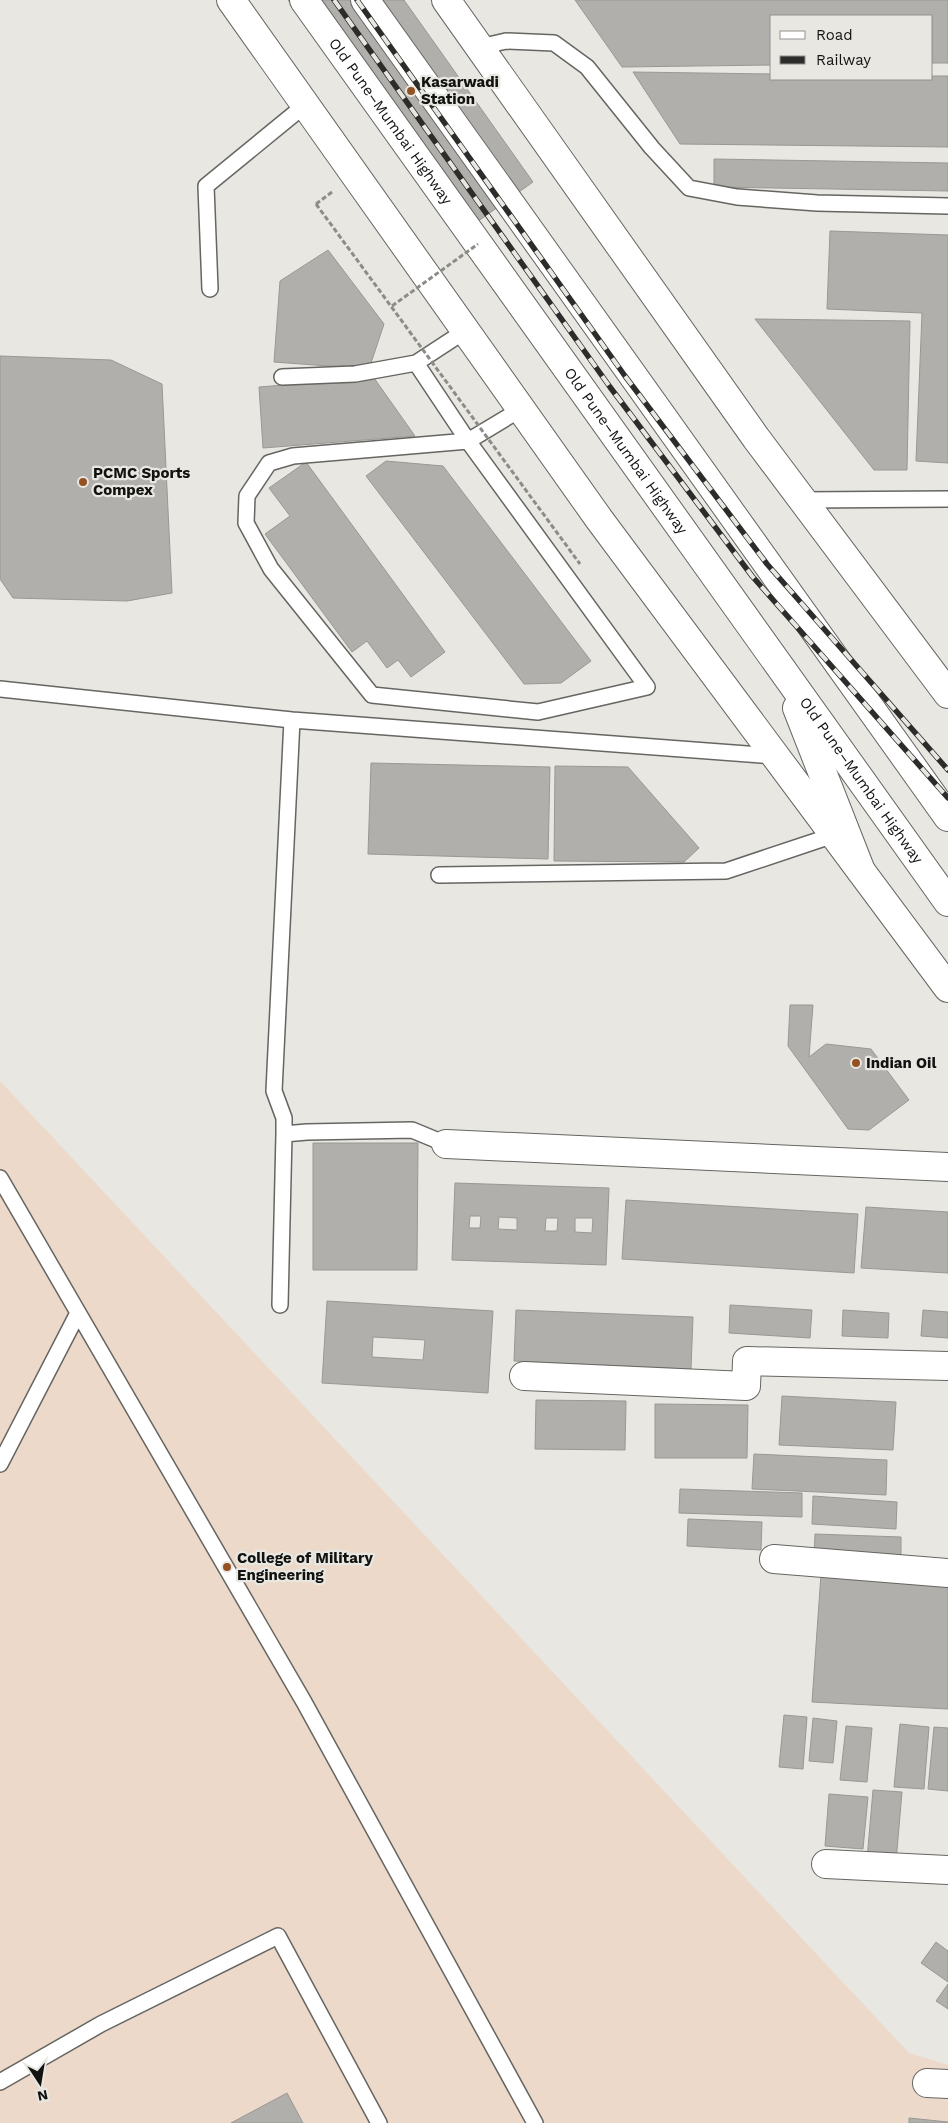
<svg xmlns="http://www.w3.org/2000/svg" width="948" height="2123" font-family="'Work Sans',sans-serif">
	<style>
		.education { fill: #ecd9c9 }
		.building { fill: #b0afab; stroke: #999894; fill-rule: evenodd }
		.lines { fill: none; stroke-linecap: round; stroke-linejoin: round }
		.lane-casing { stroke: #666561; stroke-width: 18 }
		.street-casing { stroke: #666561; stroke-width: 30 }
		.primary-casing { stroke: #666561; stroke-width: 30 }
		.highway-casing { stroke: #666561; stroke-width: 30 }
		.path { stroke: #8c8c88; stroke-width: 3; stroke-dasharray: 5 2.5; stroke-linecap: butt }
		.lane { stroke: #fff; stroke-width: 15 }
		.street { stroke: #fff; stroke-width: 28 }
		.primary { stroke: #fff; stroke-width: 28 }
		.highway { stroke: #fff; stroke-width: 28 }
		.rail-casing { stroke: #2c2c2a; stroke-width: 5.5 }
		.rail { stroke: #e8e7e2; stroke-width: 4; stroke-dasharray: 11; stroke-linecap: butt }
		.path-bridge { stroke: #8c8c88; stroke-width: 3; stroke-dasharray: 5 2.5; stroke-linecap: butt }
		.poi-dot { fill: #945121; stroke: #e8e7e2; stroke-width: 2 }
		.labels { text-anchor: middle; stroke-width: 4.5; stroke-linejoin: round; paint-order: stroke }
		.poi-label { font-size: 15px; font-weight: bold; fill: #121210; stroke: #e8e7e2; text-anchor: start }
		.street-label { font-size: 15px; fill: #121210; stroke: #e8e7e2 }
	</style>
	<rect width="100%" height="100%" fill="#e8e7e2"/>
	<path class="education" d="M0,1081L909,2053L948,2065V2123H0Z"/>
	<path class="building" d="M288,0H404L533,182L456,237Z
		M575,0H948V63H932V16H772V65L622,67Z
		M633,72L772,74V79H932V76H948V147L680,144Z
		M714,159L948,163V191L714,187Z
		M830,231L948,235V463L916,461L922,313L827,309Z
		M328,250L384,324L369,369L274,362L280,281Z
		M755,319L910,321L907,470H874Z
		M0,356L111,360L162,384L172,593L127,601L13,598L0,579Z
		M374,378L415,436L263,448L259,387Z
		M386,461L443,466L591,661L561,683L524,684L366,476Z
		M306,462L445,652L411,677L398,660L387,668L367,641L352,652L265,534L290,516L269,488Z
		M371,763L550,767L548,859L368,854Z
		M555,766L628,767L699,848L684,862L554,861Z
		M790,1005H813L809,1057L826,1044L871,1049L909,1100L869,1130L848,1129L788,1046Z
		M313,1143H418L417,1270H313Z
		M455,1183L609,1188L606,1265L452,1260ZM470,1216H481L480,1228H469ZM499,1217L517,1218V1230L498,1229ZM546,1218H558L557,1231H545ZM575,1218H593L592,1233L575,1232Z
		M626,1200L858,1214L854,1273L622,1259Z
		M866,1207L948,1212V1273L861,1268Z
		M327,1301L493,1311L488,1393L322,1383ZM373,1337L425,1340L423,1360L372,1357Z
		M730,1305L812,1310L810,1338L729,1333Z
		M516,1310L693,1317L691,1369L514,1361Z
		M843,1310L889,1313L888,1338L842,1336Z
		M923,1310L948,1312V1338L921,1336Z
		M782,1396L896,1402L893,1450L779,1445Z
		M536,1400L626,1401L625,1450L535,1449Z
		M655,1404L748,1405L747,1458H655Z
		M754,1454L887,1460L886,1495L752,1489Z
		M680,1489L802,1493V1517L679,1513Z
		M813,1496L897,1502L896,1529L812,1524Z
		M688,1519L762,1522L761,1550L687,1546Z
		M815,1534L901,1537V1558L814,1554Z
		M821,1574L948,1581V1709L812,1702Z
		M784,1715L807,1717L803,1769L779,1767Z
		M813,1718L837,1721L833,1763L809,1761Z
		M900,1724L929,1727L924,1789L894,1787Z
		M846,1726L872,1728L867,1782L840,1780Z
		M934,1727L948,1728V1791L928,1789Z
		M873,1790L902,1792L896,1862L867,1859Z
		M829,1794L868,1797L863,1849L825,1846Z
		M936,1942L948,1951V1982L921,1963Z
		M948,1984V2009L936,2001Z
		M287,2093L303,2123H231Z
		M909,2118L948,2122V2123H909Z"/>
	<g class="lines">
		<defs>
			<path id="lane" d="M480,47L506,41L554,43L587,67L652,148L689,188L737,197L817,203L948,206
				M210,289L206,186L305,105
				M416,363L468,441L647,687L538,712L372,695L271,569L246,523L247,496L269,463L293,456L468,441L521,409
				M282,377L355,374L416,363L465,331
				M802,500L948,499
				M0,689L292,720L775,756
				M439,875L726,871L834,835
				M284,1134V1118L274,1091L292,720
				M0,1178L304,1702L535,2123
				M280,1305L284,1134L307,1132L412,1130L446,1144
				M0,1464L78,1313
				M0,2082L101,2024L278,1936L379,2123"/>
			<path id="street" d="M446,1144L948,1167
				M524,1376L746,1386L747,1361L948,1366
				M774,1559L948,1573
				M826,1864L948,1870
				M927,2083L948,2084"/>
			<path id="primary" d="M231,0L599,519L948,988
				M446,0L756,438L948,694"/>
			<g id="highway">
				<path id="s1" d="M304,0L948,902"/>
				<path d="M365,0L948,817"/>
				<path d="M797,708L861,871"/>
			</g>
		</defs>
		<use href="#lane" class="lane-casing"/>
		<use href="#street" class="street-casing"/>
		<use href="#primary" class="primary-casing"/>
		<use href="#highway" class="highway-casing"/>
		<path class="path" d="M316,204L332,192"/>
		<use href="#lane" class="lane"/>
		<use href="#street" class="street"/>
		<use href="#primary" class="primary"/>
		<use href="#highway" class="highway"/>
		<defs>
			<path id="rail" d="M334,0L610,387L752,576L948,798
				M357,0L625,376L767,564L948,770"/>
		</defs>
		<use href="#rail" class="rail-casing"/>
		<use href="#rail" class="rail"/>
		<path class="path-bridge" d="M316,204L580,564
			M392,306L478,244"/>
	</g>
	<g class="poi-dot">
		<circle cx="411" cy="91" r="5"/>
		<circle cx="83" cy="482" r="5"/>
		<circle cx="856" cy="1063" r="5"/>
		<circle cx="227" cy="1567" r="5"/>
	</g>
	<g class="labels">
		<g class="poi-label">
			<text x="421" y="87">Kasarwadi<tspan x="421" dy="17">Station</tspan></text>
			<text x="93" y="478">PCMC Sports<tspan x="93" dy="17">Compex</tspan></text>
			<text x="866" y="1068">Indian Oil</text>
			<text x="237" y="1563">College of Military<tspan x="237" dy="17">Engineering</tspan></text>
		</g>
		<g class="street-label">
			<text dy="5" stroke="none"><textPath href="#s1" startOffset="149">Old Pune–Mumbai Highway</textPath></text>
			<text dy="5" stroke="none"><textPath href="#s1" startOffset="554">Old Pune–Mumbai Highway</textPath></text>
			<text dy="5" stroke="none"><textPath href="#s1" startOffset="959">Old Pune–Mumbai Highway</textPath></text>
		</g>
	</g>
	<rect x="770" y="15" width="162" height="65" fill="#e8e7e2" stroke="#92928e"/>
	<rect x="780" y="31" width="25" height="8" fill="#ffffff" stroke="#92928e"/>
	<text x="816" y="40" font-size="15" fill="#121210">Road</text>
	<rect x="780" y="56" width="25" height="8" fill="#2c2c2a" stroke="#92928e"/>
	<text x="816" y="65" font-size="15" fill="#121210">Railway</text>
	<g transform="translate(40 2083) rotate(168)" stroke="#e8e7e2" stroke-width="4" paint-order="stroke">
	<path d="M0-4L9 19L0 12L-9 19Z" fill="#121210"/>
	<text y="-8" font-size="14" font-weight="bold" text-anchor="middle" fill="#121210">N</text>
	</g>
</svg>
